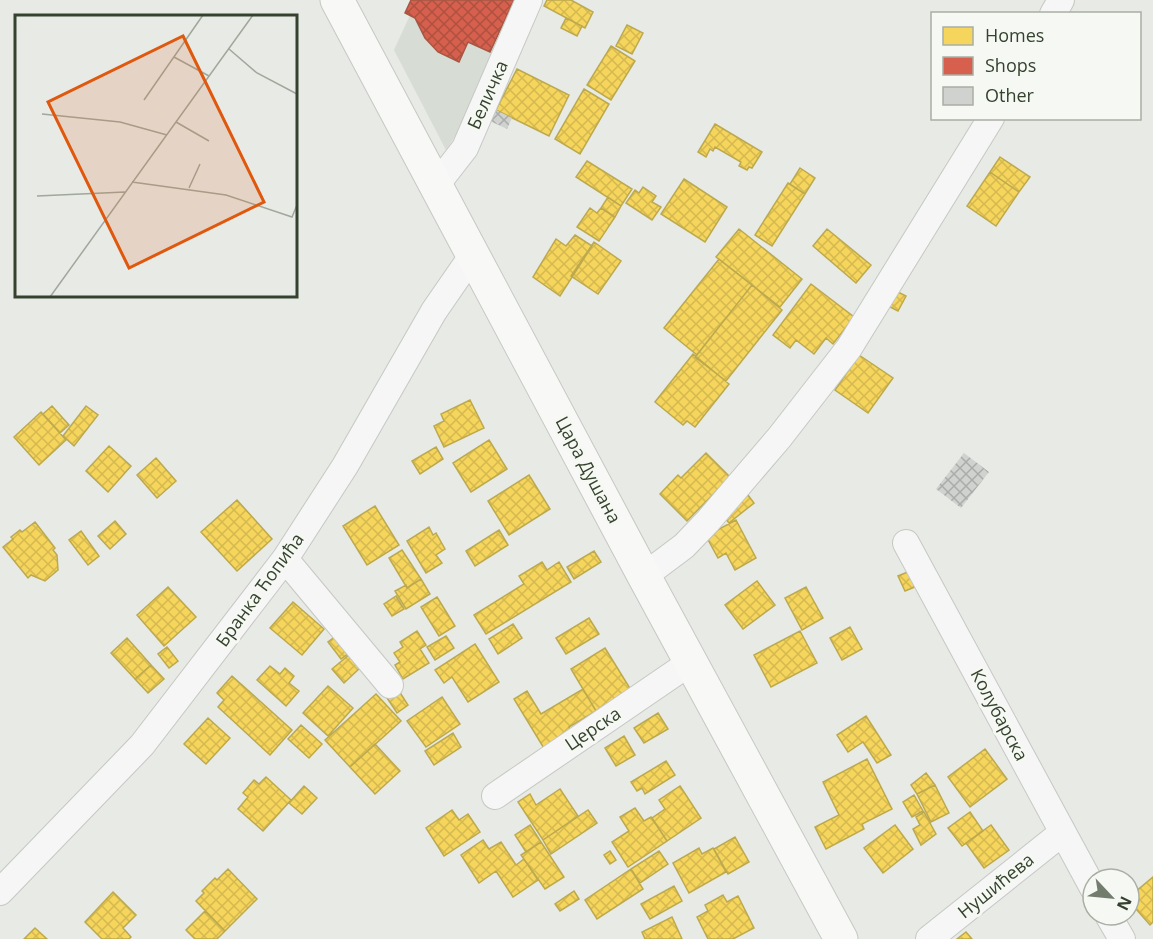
<svg xmlns="http://www.w3.org/2000/svg" width="1153" height="939" font-family="'Open Sans',sans-serif">
	<style>
		.built { fill: #d7dcd4 }
		.homes { fill: url(#homes-cross-hatch); stroke: #bca94e; stroke-width: 1.5 }
		.shops { fill: url(#shops-cross-hatch); stroke: #a65743; stroke-width: 1.5 }
		.building { fill: url(#building-cross-hatch) }
		.lines { fill: none; stroke-linecap: round; stroke-linejoin: round }
		.street-casing { stroke: #c5c8c3; stroke-width: 28 }
		.secondary-casing { stroke: #c5c8c3; stroke-width: 35 }
		.street { stroke: #f5f6f5; stroke-width: 26 }
		.secondary { stroke: #f8f8f7; stroke-width: 33 }
		.labels { text-anchor: middle; stroke-width: 6; stroke-linejoin: round; paint-order: stroke }
		.street-label { font-size: 18px; fill: #35422d; stroke: #f6f8f4 }
		.inset-road { fill: none; stroke: #a0a79b; stroke-width: 1.5 }
		.view { fill: #df580e; fill-opacity: 0.15; stroke: #df580e; stroke-width: 3 }
		.inset-edge { fill: none; stroke: #35422d; stroke-width: 3 }
	</style>
	<defs>
		<pattern id="homes-cross-hatch" width="8" height="8" patternUnits="userSpaceOnUse" patternTransform="scale(1.5)"><rect width="8" height="8" fill="#f6d55c"/><path d="M0 0l8 8M0 8l8-8" fill="none" stroke="#d4b850"/></pattern>
		<pattern id="shops-cross-hatch" width="8" height="8" patternUnits="userSpaceOnUse" patternTransform="scale(1.5)"><rect width="8" height="8" fill="#d6604d"/><path d="M0 0l8 8M0 8l8-8" fill="none" stroke="#ae5140"/></pattern>
		<pattern id="building-cross-hatch" width="8" height="8" patternUnits="userSpaceOnUse" patternTransform="scale(1.5)"><rect width="8" height="8" fill="#cfd2ce"/><path d="M0 0l8 8M0 8l8-8" fill="none" stroke="#a9aca8"/></pattern>
	</defs>
	<rect width="100%" height="100%" fill="#e7eae5"/>
	<path class="built" d="M417,0H517L460,129L446,150L394,50Z"/>
	<path class="homes" d="M547,0H571L593,12L585,28L544,6Z
		M566,18L582,26L577,36L561,28Z
		M627,25L643,33L632,54L616,46Z
		M611,46L635,61L611,100L587,85Z
		M517,69L569,95L549,136L496,110Z
		M584,89L609,104L580,154L555,139Z
		M715,124L762,152L752,168L749,167L747,170L739,166L741,162L715,147L713,151L710,149L706,157L698,152Z
		M1000,157L1030,177L1019,192L990,172Z
		M587,161L632,189L621,206L576,177Z
		M800,168L815,178L805,194L790,184Z
		M990,172L1019,192L996,226L967,206Z
		M684,179L727,207L705,242L661,214Z
		M788,183L805,194L772,246L755,235Z
		M643,187L656,196L652,202L661,207L652,220L626,203L635,190L639,193Z
		M608,197L621,206L615,217L601,208Z
		M590,208L597,213L601,208L615,217L599,241L577,227Z
		M739,229L802,279L780,307L716,257Z
		M827,229L871,265L856,283L813,246Z
		M575,235L592,246L560,296L533,277L556,239L566,246Z
		M594,242L621,261L598,294L571,276Z
		M719,259L752,285L697,355L664,328Z
		M811,284L854,317L833,344L826,338L814,354L796,340L790,348L773,335Z
		M752,285L782,310L726,381L695,357Z
		M894,290L906,296L898,311L886,305Z
		M693,354L729,384L695,427L687,421L683,425L655,402Z
		M859,355L893,378L868,413L835,390Z
		M470,400L484,428L444,447L434,426L444,421L441,414Z
		M52,406L69,425L60,433L43,414Z
		M86,406L98,415L74,446L63,436Z
		M41,412L66,440L39,465L14,437Z
		M489,440L507,469L471,492L453,463Z
		M109,446L131,466L108,492L86,471Z
		M436,447L443,459L420,474L412,461Z
		M706,453L730,477L687,521L660,494L678,475L681,478Z
		M156,458L176,481L157,498L137,475Z
		M529,475L550,509L509,535L488,501Z
		M745,491L754,503L729,523L719,511Z
		M237,500L272,539L237,571L201,532Z
		M375,506L399,545L367,565L343,526Z
		M736,520L756,558L735,570L726,553L718,558L706,536Z
		M115,521L126,534L110,549L98,536Z
		M35,522L55,548L53,550L57,555L58,570L45,581L31,575L28,578L3,547L13,539L11,537L20,530L22,532Z
		M429,527L433,535L436,533L445,549L436,555L442,563L426,573L407,541Z
		M499,530L508,545L475,566L466,551Z
		M81,531L99,556L88,565L69,540Z
		M402,550L421,579L407,588L389,558Z
		M594,551L601,562L574,579L567,567Z
		M542,562L547,570L559,562L571,582L486,634L474,615L524,584L519,576Z
		M915,569L922,584L905,591L898,576Z
		M421,579L430,594L406,609L395,591L406,585L407,588Z
		M757,581L775,605L743,629L725,605Z
		M168,587L196,617L164,646L137,615Z
		M806,587L823,618L802,630L785,598Z
		M396,596L404,609L392,616L384,604Z
		M437,597L455,626L439,636L421,607Z
		M293,602L324,629L302,655L270,628Z
		M589,618L599,634L566,654L556,638Z
		M513,624L522,638L498,654L489,639Z
		M850,627L862,649L842,660L830,638Z
		M417,631L426,645L420,649L429,663L403,679L395,665L400,662L394,653L403,647L400,642Z
		M800,631L817,663L771,687L754,655Z
		M336,636L349,653L341,659L328,642Z
		M446,636L454,648L435,660L427,647Z
		M127,638L151,665L135,679L111,653Z
		M475,644L499,682L468,702L452,677L444,683L435,670Z
		M167,647L178,661L169,668L158,654Z
		M605,648L631,690L596,711L571,669Z
		M350,654L361,667L344,683L332,669Z
		M151,665L164,679L148,693L135,679Z
		M270,666L280,674L285,668L294,676L289,683L299,691L286,706L257,680Z
		M232,676L292,730L270,755L218,707L224,700L217,693Z
		M328,686L353,708L328,736L303,713Z
		M397,688L408,705L397,713L385,695Z
		M583,689L596,711L569,727L572,733L545,750L514,699L527,691L541,714Z
		M376,694L401,721L350,767L325,740Z
		M442,697L460,724L426,747L407,721Z
		M658,713L668,729L644,743L634,728Z
		M866,716L891,755L877,763L863,742L848,752L837,735Z
		M208,718L230,738L206,764L184,744Z
		M301,725L322,744L309,758L288,739Z
		M453,733L461,747L434,765L425,751Z
		M624,736L635,755L616,766L605,748Z
		M375,744L400,771L375,794L350,767Z
		M985,749L1007,779L970,807L948,777Z
		M867,759L892,809L862,824L864,829L826,849L815,827L839,815L823,782Z
		M666,761L675,775L645,794L642,788L637,791L631,782Z
		M926,773L935,785L917,794L911,785Z
		M266,777L291,800L263,831L238,809L248,797L243,793L254,780L259,784Z
		M935,785L949,813L931,822L917,794Z
		M304,786L317,798L302,814L289,803Z
		M680,786L701,818L667,841L652,818L665,809L659,800Z
		M560,789L578,816L543,840L518,802L530,794L536,805Z
		M914,795L923,811L912,817L903,802Z
		M635,808L644,821L651,817L667,841L628,867L612,842L629,831L620,817Z
		M452,810L459,820L468,814L480,832L444,856L426,828Z
		M588,810L597,823L551,854L543,840Z
		M924,812L936,834L921,845L913,829L920,825L916,817Z
		M970,812L983,831L962,846L948,828Z
		M530,825L541,842L526,852L515,835Z
		M895,825L913,849L883,873L864,848Z
		M991,825L1009,850L984,868L966,843Z
		M735,837L749,862L728,874L714,849Z
		M483,840L489,849L501,842L516,865L524,859L538,880L513,897L496,871L479,883L461,855Z
		M541,842L564,877L545,889L521,855Z
		M699,848L702,854L713,848L726,872L689,893L673,863Z
		M610,851L616,860L610,864L604,855Z
		M659,851L668,864L640,883L631,869Z
		M228,869L257,899L225,931L196,901L204,893L202,891L215,878L217,880Z
		M631,869L643,889L597,919L585,900Z
		M1153,877V922L1150,925L1129,901V897Z
		M674,886L682,901L650,919L641,904Z
		M574,891L579,899L560,911L555,904Z
		M113,892L136,915L123,928L131,937L129,939H102L85,922Z
		M723,895L727,902L738,896L754,928L733,939H708L697,917L708,911L705,905Z
		M205,911L225,931L217,939H195L186,930Z
		M672,917L682,939H645L642,932Z
		M35,928L47,939H24Z
		M966,932L972,939H957Z"/>
	<path class="shops" d="M411,0H514L490,52L468,42L459,62L438,52L425,38L415,18L405,13Z"/>
	<path class="building" d="M496,110L512,118L507,129L490,121Z
		M964,453L989,472L961,508L936,489Z"/>
	<g class="lines">
		<defs>
			<path id="street" d="M1053,14L1061,0
				M437,184L465,148L529,0
				M906,543L1093,888
				M285,559L390,685
				M644,576L684,546L708,521L779,438L849,348L991,118
				M495,796L691,662
				M0,892L142,745L285,559L345,466L434,311L474,253
				M1108,915L1122,939
				M929,939L1062,833"/>
			<path id="secondary" d="M337,0L644,576L841,939"/>
		</defs>
		<use href="#street" class="street-casing"/>
		<use href="#secondary" class="secondary-casing"/>
		<use href="#street" class="street"/>
		<use href="#secondary" class="secondary"/>
	</g>
	<g class="labels">
		<g class="street-label">
			<text transform="translate(488 95) rotate(-66)" y="6">Беличка</text>
			<text transform="translate(588 470) rotate(62)" y="6">Цара Душана</text>
			<text transform="translate(260 590) rotate(-54)" y="6">Бранка Ћопића</text>
			<text transform="translate(999 715) rotate(62)" y="6">Колубарска</text>
			<text transform="translate(593 729) rotate(-34)" y="6">Церска</text>
			<text transform="translate(996 886) rotate(-39)" y="6">Нушићева</text>
		</g>
	</g>
	<g transform="translate(15 15)">
		<rect width="282" height="282" fill="#e7eae5"/>
		<path class="inset-road" d="M214,34L242,58L282,79M159,42L194,61M129,85L188,0M27,99L105,107L152,120M161,107L194,126M117,167L211,180L277,202L282,190M174,173L185,149M22,181L110,177M35,282L238,0"/>
		<path class="view" d="M168,21L249,187L114,253L33,87Z"/>
		<rect width="282" height="282" class="inset-edge"/>
	</g>
	<rect x="931" y="12" width="210" height="108" fill="#f6f8f4" stroke="#a9afa4" stroke-width="1.5"/>
	<rect x="943" y="27" width="30" height="18" fill="#f6d55c" stroke="#a9afa4" stroke-width="1.5"/>
	<text x="985" y="42" font-size="18" fill="#35422d">Homes</text>
	<rect x="943" y="57" width="30" height="18" fill="#d6604d" stroke="#a9afa4" stroke-width="1.5"/>
	<text x="985" y="72" font-size="18" fill="#35422d">Shops</text>
	<rect x="943" y="87" width="30" height="18" fill="#cfd2ce" stroke="#a9afa4" stroke-width="1.5"/>
	<text x="985" y="102" font-size="18" fill="#35422d">Other</text>
	<g transform="translate(1111 897) rotate(116)"><circle r="28" fill="#f6f8f4" stroke="#a9afa4" stroke-width="1.5"/>
	<path d="M0-4.5L10 22L0 15L-10 22Z" fill="#737d6d"/>
	<text y="-9" font-size="16" font-weight="bold" text-anchor="middle" fill="#35422d">N</text>
	</g>
</svg>
